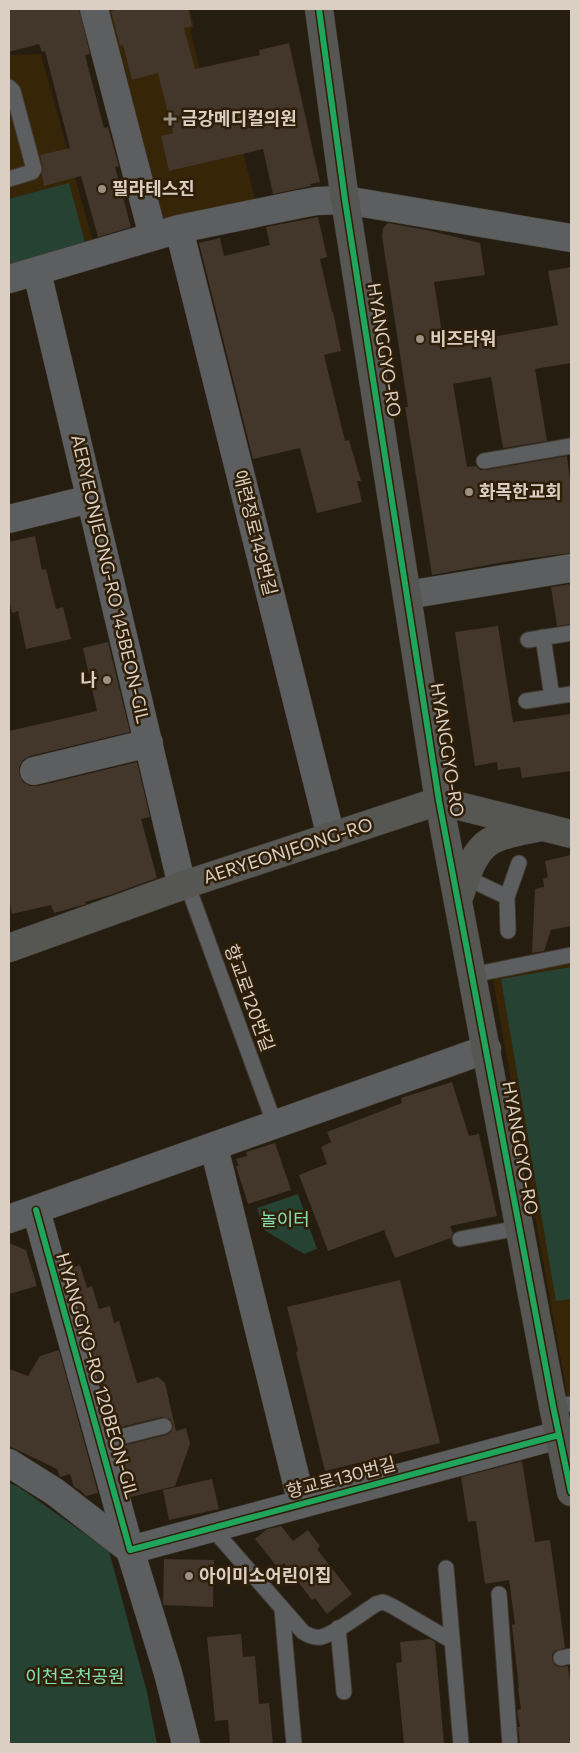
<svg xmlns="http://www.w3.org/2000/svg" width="580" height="1753" font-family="Commissioner,'Noto Sans KR',sans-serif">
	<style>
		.built { fill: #372508 }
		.green { fill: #264233 }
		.building { fill: #43362b }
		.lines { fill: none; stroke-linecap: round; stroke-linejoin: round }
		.lane-casing { stroke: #41392f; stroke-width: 17 }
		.street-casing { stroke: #41392f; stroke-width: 29 }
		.secondary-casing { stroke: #41392f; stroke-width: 29 }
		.lane { stroke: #5c5e5f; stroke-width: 15 }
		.street { stroke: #5c5e5f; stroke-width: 28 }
		.secondary { stroke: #565653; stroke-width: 28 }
		.cycleway-casing { stroke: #2f1e08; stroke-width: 9 }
		.cycleway { stroke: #20a55d; stroke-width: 6 }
		.poi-dot { fill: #9b9184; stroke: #2f1e08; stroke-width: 2 }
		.labels { text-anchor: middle; stroke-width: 5; stroke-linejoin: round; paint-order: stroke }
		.poi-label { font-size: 18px; font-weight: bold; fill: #dacfc2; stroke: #2f1e08; text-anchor: start }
		.street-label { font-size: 18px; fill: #dacfc2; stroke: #2f1e08 }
		.park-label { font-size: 18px; fill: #83e0b3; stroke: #2f1e08 }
	</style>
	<rect width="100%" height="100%" fill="#261d11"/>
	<path class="built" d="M100,9H190L194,28L190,29L213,121L234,116L256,204L155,230Z
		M41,54L93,242L9,265V55Z
		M571,946V1417L490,963Z"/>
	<path class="green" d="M69,183L86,246L9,266V199Z
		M571,967V1299L556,1301L501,979Z
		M298,1194L317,1249L304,1254L264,1230L257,1208Z
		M9,1483L19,1487L109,1551L147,1692L157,1744H9Z"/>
	<path class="building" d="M9,9H79L90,54L85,55L104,128L108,127L119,166L115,167L131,227L98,237L81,176L44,186L42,175L43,167L40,155L70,148L45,51L42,52L39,44L9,52Z
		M121,9H188L192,26L184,28L195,69L260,55L259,50L289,43L320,182L310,184L311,186L273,194L263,149L169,171L161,136L173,133L158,73L132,80L123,45L120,46L111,11Z
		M318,217L327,257L320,259L332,312H333L341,351L324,355L345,441L349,440L361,481H357L362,502L317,513L300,448L253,459L199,243L220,238L224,256L270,245L266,227Z
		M388,223L427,230L480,243L485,275L434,282L444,346L558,325L548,271L571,267V363L535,369L547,441L503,448L491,377L453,384L467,467L476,466L480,470H486L567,456L571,489V553L510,561L432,575L405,407H408L382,236L383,228Z
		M35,536L42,570L46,569L56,609L63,607L71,639L26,649L18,611L12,613L9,599V542Z
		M571,584V624L557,626L551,587Z
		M498,626L513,722L571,714V771L522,778L520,767L498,770L497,762L475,766L455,632Z
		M108,642L130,732L30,756L23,760L19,767V774L23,782L30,786H38L137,762L150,817L141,819L157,878L110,895L85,902L86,904L79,906L54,913L51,905L12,914L9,898V731L97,711L83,648Z
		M571,855V926L551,930L544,951L532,953L535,889L544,887L543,879L548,877L545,861Z
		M452,1082L469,1136L479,1134L497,1216L450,1226L453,1233L451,1238L395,1258L384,1230L328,1251L299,1175L327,1164L321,1147L331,1142L327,1132L402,1103L401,1098Z
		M275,1143L291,1190L248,1204L236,1166H239L236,1159L247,1156L246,1152Z
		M9,1243L26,1250L37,1286L9,1294Z
		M80,1265L87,1288L92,1286L99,1309L110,1306L114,1323L119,1321L137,1383L158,1377L165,1383L176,1431L186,1428L190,1444L175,1486L131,1497L118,1447L166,1435L171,1432L173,1424L170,1419L162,1417L113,1429L68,1269Z
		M400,1280L440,1443L325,1471L296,1352L298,1351L287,1307Z
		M59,1350L98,1493L86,1496L80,1490L74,1487L70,1474L60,1477L57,1469L9,1446V1369L28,1376L40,1356Z
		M522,1461L535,1542L550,1540L565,1648L555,1651L552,1655V1659L554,1664L558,1667L568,1666L571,1689V1744H520L518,1727H520L517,1710L521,1709L518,1688H519L512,1625L515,1624L509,1580L485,1584L476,1521L468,1522L461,1477Z
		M212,1479L219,1509L169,1520L163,1490Z
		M281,1526L293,1541L308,1530L320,1546L317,1549L352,1594L327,1614L315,1598L312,1600L284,1563L278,1568L255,1539L267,1529Z
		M164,1559L214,1560L213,1607L163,1605Z
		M241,1634L243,1657L255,1656L259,1704L269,1703L273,1744H230L228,1720L215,1721L207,1637Z
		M430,1639L435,1642L444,1744H404L396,1663L402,1662L400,1642Z"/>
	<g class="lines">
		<defs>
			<path id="lane" d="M9,87L13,91L34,169L32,172L9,179
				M484,461L571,446
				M543,637L552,697
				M528,640L571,633
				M526,701L571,694
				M467,878L507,897
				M187,884L275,1125
				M508,931L507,897L519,863
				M472,975L571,955
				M460,1239L519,1228
				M553,1406L571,1404
				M100,1442L164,1426
				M212,1528L303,1632C309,1636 314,1638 321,1637C333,1635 364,1612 376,1604L383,1602L392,1606L452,1641
				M446,1568L461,1744
				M499,1594L510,1744
				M282,1609L294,1744
				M338,1628L344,1692
				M561,1658L571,1656"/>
			<path id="street" d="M94,9L153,236
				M179,229L331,837
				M37,272L182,886
				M9,279L179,229L300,204L317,201L345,200L571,238
				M9,519L90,499
				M407,595L571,568
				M34,771L149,743
				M214,1147L302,1504
				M36,1210L130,1550L559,1435
				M9,1219L487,1049
				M9,1463L55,1492L130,1550L168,1673L186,1744"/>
			<path id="secondary" d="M319,9L345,200L439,801L553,1406L571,1492
				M458,900C465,882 471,854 489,842C503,833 524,831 541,827
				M9,948L187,884L439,801L571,834"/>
		</defs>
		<use href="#lane" class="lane-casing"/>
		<use href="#street" class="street-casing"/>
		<use href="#secondary" class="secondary-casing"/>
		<use href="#lane" class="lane"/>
		<use href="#street" class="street"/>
		<use href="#secondary" class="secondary"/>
		<defs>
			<path id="cycleway" d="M319,9L345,200L439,801L553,1406L571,1492
				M36,1210L130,1550L559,1435"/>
		</defs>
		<use href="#cycleway" class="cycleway-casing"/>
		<use href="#cycleway" class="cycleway"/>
	</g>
	<g class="poi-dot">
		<path d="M167.5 111.5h5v5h5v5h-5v5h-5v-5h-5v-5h5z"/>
		<circle cx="102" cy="189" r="5"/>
		<circle cx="420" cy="339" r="5"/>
		<circle cx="469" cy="492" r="5"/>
		<circle cx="107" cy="680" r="5"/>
		<circle cx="189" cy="1576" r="5"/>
	</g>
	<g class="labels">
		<g class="poi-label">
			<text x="181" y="125">금강메디컬의원</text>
			<text x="112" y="195">필라테스진</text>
			<text x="430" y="345">비즈타워</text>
			<text x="479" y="498">화목한교회</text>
			<text x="97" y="686" text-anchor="end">나</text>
			<text x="199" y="1582">아이미소어린이집</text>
		</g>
		<g class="street-label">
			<text transform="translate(384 350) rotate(81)" y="6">HYANGGYO-RO</text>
			<text transform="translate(255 533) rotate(76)" y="6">애련정로149번길</text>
			<text transform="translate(110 579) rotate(77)" y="6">AERYEONJEONG-RO 145BEON-GIL</text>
			<text transform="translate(447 750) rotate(81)" y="6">HYANGGYO-RO</text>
			<text transform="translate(288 851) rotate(-18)" y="6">AERYEONJEONG-RO</text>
			<text transform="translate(249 998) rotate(70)" y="6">향교로120번길</text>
			<text transform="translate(520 1148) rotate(80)" y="6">HYANGGYO-RO</text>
			<text transform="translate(97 1376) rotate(74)" y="6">HYANGGYO-RO 120BEON-GIL</text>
			<text transform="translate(341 1478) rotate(-15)" y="6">향교로130번길</text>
		</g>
		<g class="park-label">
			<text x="285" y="1226">놀이터</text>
			<text x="75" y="1683">이천온천공원</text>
		</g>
	</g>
	<rect width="580" height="1753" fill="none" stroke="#dacfc2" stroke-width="20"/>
</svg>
